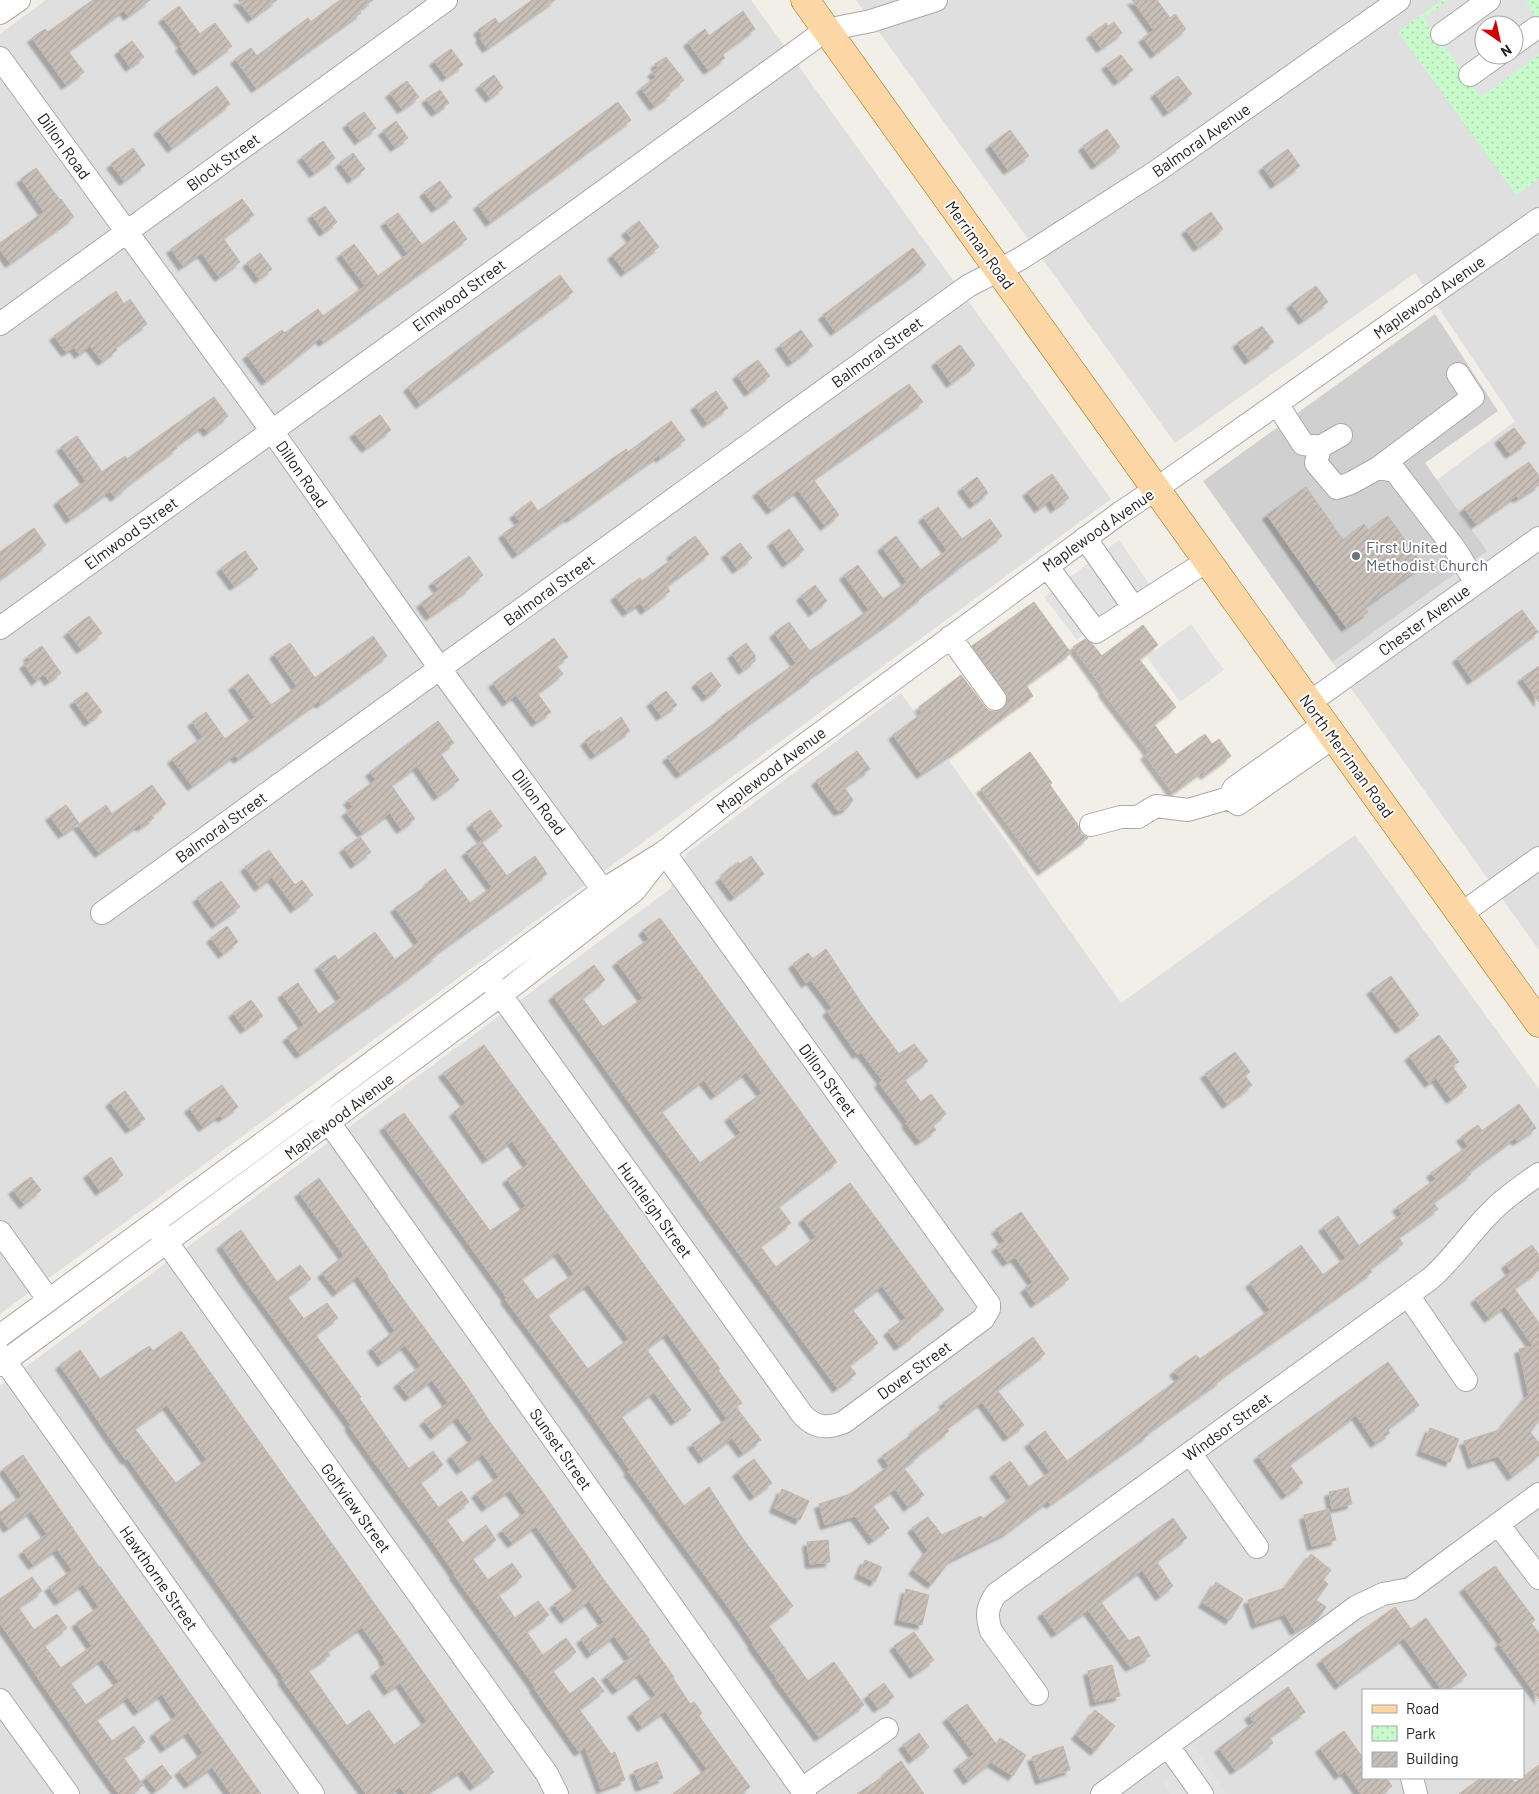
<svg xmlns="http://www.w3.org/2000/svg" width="1539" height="1794" font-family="Barlow,sans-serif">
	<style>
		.residential { fill: #e0dfdf; fill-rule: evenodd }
		.religious { fill: #d0d0d0 }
		.park { fill: url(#park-dots); fill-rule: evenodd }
		.parking { fill: #e2e2e2; fill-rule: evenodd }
		.building { fill: url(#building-hatch); stroke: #c4b6ab; fill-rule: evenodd; filter: url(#shadow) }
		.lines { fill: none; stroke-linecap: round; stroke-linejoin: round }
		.minor-casing { stroke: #a9a9a9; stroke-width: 24 }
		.major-casing { stroke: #a06b00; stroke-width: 29 }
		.minor { stroke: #fff; stroke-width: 22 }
		.major { stroke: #fcd6a4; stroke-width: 28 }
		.worship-dot { fill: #6b7280; stroke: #fff; stroke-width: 2 }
		.labels { text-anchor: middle; stroke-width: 4; stroke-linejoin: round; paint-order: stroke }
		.street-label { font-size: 16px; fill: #222; stroke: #fff }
		.worship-label { font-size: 16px; fill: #5b616d; stroke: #fff; text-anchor: start }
	</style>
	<defs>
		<pattern id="park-dots" width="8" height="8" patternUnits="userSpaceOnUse" patternTransform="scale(1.25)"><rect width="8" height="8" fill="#c8facc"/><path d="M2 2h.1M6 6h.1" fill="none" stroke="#acd6af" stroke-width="1.8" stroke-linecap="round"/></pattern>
		<pattern id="building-hatch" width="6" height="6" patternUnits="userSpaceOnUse" patternTransform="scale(1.25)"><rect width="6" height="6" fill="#c7bfb8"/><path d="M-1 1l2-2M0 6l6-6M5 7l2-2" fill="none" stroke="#aba49e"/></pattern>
		<filter id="shadow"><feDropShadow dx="-4.5" dy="4.5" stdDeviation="1" flood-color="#0004"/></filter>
	</defs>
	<rect width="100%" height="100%" fill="#f2efe9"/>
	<path class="residential" d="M46,0H751L1111,499L0,1314V34Z
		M856,0H1539V950L1332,662L1487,551L1437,480L1515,421L1415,273L1175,443ZM1484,25H1514V55H1484Z
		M901,693L1121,1003L1355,835L1539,1089V1794H0V1386L670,889L687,853ZM1363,1690H1523V1778H1363Z"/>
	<path class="religious" d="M1435,314L1498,411L1425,463L1487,551L1332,662L1203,481Z"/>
	<path class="park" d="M1442,0H1539V179L1516,195L1398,32ZM1484,25H1514V55H1484Z"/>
	<path class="parking" d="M1449,0H1530L1526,3L1539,21V55L1481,97L1424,18ZM1484,25H1514V55H1484Z
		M1119,540L1151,587L1077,640L1044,597Z
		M1191,624L1224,670L1180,702L1147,657Z
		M1192,1744L1228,1794H1170L1163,1783L1171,1773L1167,1763Z"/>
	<path class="building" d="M93,0H150L128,16L124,10L68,51L84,72L66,85L32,38L45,29L48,32Z
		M238,0H277L252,18Z
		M340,0H373L359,10L361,13L256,88L235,59L251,48L257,56L308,18L311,22Z
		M532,0H555L487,48L480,38L482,36L478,30L495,18L499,24Z
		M1132,0H1157L1170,18L1175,14L1186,29L1155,54L1143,38L1154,30Z
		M179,6L200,34L215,23L232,46L198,71L180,46L183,45L163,18Z
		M743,11L755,29L722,53L725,58L708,70L688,42L705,29L709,36Z
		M1114,22L1122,33L1101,48L1091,34L1106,23L1108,26Z
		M132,41L144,57L130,67L119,51Z
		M451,49L463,65L446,77L434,61Z
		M1121,55L1133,70L1118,81L1106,65Z
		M666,57L684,80L668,92L670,95L654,106L641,88L656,77L652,72L658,68L655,64Z
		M494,75L503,88L490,98L480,85Z
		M1178,76L1192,94L1168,112L1155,93Z
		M407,81L419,97L402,109L390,93Z
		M217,86L230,104L172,148L158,130Z
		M440,90L449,103L436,112L426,99Z
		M618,102L631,120L490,222L478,205Z
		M364,112L376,128L359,140L347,124Z
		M396,121L408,138L395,147L383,131Z
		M1107,129L1120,147L1096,165L1083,146Z
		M1010,130L1029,156L1008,170L990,145Z
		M323,141L335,158L314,173L302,157Z
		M133,148L145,165L124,181L111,164Z
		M1288,149L1300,166L1275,184L1263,167Z
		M353,153L365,169L352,179L340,163Z
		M36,168L60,200L61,199L74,217L10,263L0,250V243L44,212L21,179Z
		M440,181L452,197L436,208L424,192Z
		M242,199L254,215L223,238L240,262L219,277L202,253L183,266L171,249Z
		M325,206L337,222L324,232L312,215Z
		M1211,212L1223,229L1198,247L1186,230Z
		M398,213L422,245L454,221L467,239L323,342L320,338L266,381L247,355L282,330L285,333L318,309L323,316L365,286L341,254L354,244L378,276L408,254L385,222Z
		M639,221L659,247L625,272L612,255L632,239L626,231Z
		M913,248L926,265L835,331L823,315Z
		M260,253L272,269L259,279L247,263Z
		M560,275L573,292L420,404L408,387Z
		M1316,286L1328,302L1303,320L1291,304Z
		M116,291L124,304L130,299L147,324L115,347L117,350L102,361L90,346L79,354L74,347L66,352L54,336Z
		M1262,326L1274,342L1249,360L1237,343Z
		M801,330L813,346L792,362L780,345Z
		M960,345L975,365L951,383L936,362Z
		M758,360L770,376L749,392L737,375Z
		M909,384L923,402L813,479L839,515L825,526L798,490L771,510L757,492Z
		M716,391L728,408L707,423L695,406Z
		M214,397L228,416L208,432L203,426L175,446L177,448L126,486L127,487L115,497L110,491L70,519L58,501L86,481L61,447L77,436L102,472L125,456L127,459Z
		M380,415L391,430L366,448L354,433Z
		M671,421L685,440L660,458L659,455L570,518L569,516L517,554L503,534L520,522L514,514L531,501L538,511L626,449L628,452Z
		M1514,428L1526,443L1510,454L1499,439Z
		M1529,462L1539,476V485L1518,498L1516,496L1476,524L1464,508Z
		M1052,474L1069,498L1055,508L1050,500L1039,508L1027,492Z
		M977,477L988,493L974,504L962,488Z
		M1306,487L1343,540L1364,524L1368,530L1388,516L1423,565L1364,607L1368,612L1346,627L1267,515Z
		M938,507L962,539L990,519L1002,536L961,565V566L922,595L923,596L887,624L812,676L813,677L740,730V732L680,774L667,757L722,718L721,717L796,663L774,633L789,622L810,651L869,610L844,575L858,565L883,599L907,582L882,547L896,536L921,570L947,550L923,517Z
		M34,528L46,545L0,579V552Z
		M789,529L804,550L787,563L772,542Z
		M695,536L709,554L666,586L670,591L645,610L640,603L627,612L615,596L640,578L642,581L674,558L671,554Z
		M740,543L752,558L737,569L726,554Z
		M245,551L258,569L234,586L221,568Z
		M469,556L483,575L469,586L470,588L430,616L421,603L439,590L433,582Z
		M815,585L827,601L813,612L801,596Z
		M1034,602L1071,653L1026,685L1033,696L1013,710L953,754L952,753L921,774L893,735L923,713L919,707L961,675L985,707L989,711L996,712L1003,709L1007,704L1008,697L1006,692L972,646Z
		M1522,610L1538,632L1472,680L1457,658Z
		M89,616L102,633L81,649L68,632Z
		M1143,625L1158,645L1139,659L1176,707L1154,724L1176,755L1205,734L1212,744L1219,739L1231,756L1205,775L1203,771L1173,793L1145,755L1149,752L1103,692L1104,690L1073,647L1085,639L1093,645L1102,656Z
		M373,636L387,656L320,704L319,701L238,759L235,755L192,786L172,759L203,737L192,722L206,712L225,739L255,717L233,686L248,674L271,705L297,687L274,654L290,643L315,678Z
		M554,638L568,657L556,665L563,674L537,693L551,712L536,722L516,695L507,702L493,683Z
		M746,643L755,655V661L743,670L732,654Z
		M42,646L61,673L49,681L44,674L36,681L24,664L30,660L28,656Z
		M1539,666V702L1522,678Z
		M711,672L721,686L707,697L696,683Z
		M666,691L677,705L661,716L651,702Z
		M87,692L102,712L89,722L74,701Z
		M621,717L630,731L595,755L585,741L599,730L601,733Z
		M438,721L454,743L440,753L459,780L438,796L417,766L391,785L415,819L401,829L390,813L362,833L346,812L353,807L348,800L376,780L370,772Z
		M857,751L870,769L844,787L853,800L847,808L838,811L816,781Z
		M1030,752L1052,783L1050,785L1078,825L1081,834L1088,838L1042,871L981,789Z
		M152,785L166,804L151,815L154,818L141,827L140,824L99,853L78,825L106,805L112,814Z
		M66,805L79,823L63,834L50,816Z
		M490,810L502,826L483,840L471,824Z
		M360,837L371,852L355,864L344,848Z
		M481,841L507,876L535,856L547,874L435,954L436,956L399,984L300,1054L287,1037L304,1025L282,994L298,983L319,1014L341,998L319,966L335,955L338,960L375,932L395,960L419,942L395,908L429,884L428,882L445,869L470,903L492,887L466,852Z
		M269,850L295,885L302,880L313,895L295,908L272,877L259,887L245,867Z
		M751,856L764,874L734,897L720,878L726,874L725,872L738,862L740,864Z
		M221,881L240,907L216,924L197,898Z
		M660,918L837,1162L778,1206L791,1223L760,1246L776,1267L816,1237L803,1219L850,1183L944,1310L914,1333L915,1334L899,1346L888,1331L906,1318L882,1286L852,1309L878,1343L849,1365L856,1374L837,1388L648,1129L553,996L594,965L605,980L582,998L603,1027L643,998L617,962L649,939L643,930ZM746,1072L762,1093L729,1117L741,1133L700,1163L661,1111L704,1080L715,1095Z
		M227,926L238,942L223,954L211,938Z
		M826,949L864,1007L899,1054L914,1044L928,1061L904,1079L921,1102L931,1094L946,1114L932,1125L936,1130L920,1141L906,1123L908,1122L879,1083L882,1080L861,1052L857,1054L827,1011L832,1008L811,980L806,983L793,964L808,953L813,959Z
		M1391,976L1419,1015L1400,1029L1371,990Z
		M251,1000L263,1016L245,1029L233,1013Z
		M1439,1035L1459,1062L1452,1066L1467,1087L1451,1099L1436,1078L1429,1083L1409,1056Z
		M484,1045L720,1369L718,1370L742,1403L736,1407L761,1440L743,1453L732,1438L703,1459L692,1444L727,1419L667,1333L646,1349L691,1410L675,1421L654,1392L621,1416L684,1506L709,1487L743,1539L793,1606L768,1625L808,1681L834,1662L864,1705L819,1737L776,1679H777L752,1644L753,1643L729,1608L628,1471L630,1470L581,1401L505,1299L507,1298L483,1264L384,1127L404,1113L490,1231L526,1206L507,1179L528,1164L512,1141L487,1159L454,1112L466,1103L443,1073ZM558,1252L574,1274L537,1300L521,1278ZM588,1284L629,1339L588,1369L547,1314Z
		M1235,1052L1250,1072L1245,1076L1252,1085L1227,1104L1205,1074Z
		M222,1085L238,1107L222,1118L220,1115L203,1127L189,1108Z
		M125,1091L145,1119L130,1129L110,1102Z
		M1519,1104L1536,1128L1517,1141L1515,1138L1469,1171L1471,1174L1433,1202L1438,1209L1398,1237L1403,1244L1369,1269L1372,1272L1220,1378L1221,1380L1147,1433L1148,1435L1050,1504L1048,1501L1007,1532L950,1560L932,1584L913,1570L928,1550L912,1528L928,1517L942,1535L981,1516L983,1519L1012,1497L994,1473L1010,1461L1029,1487L1050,1472L1029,1443L1045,1431L1067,1461L1180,1378L1174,1371L1196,1355L1200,1359L1270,1310L1250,1283L1301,1245L1323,1275L1346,1258L1323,1227L1338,1216L1359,1246L1402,1214L1397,1207L1436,1179L1431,1173L1468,1146L1461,1137L1478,1125L1482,1131Z
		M111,1157L123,1175L100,1191L88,1174Z
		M31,1177L41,1190L24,1204L13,1190Z
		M319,1178L388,1276L387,1277L466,1385L490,1422L544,1494L604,1580L650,1640L648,1641L674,1677L673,1678L690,1704L694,1702L702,1713L699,1716L750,1787L740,1794H673L707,1769L665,1711L642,1727L632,1713L656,1695L640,1673L617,1690L606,1676L630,1658L614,1636L591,1654L581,1639L604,1622L589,1601L565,1619L554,1604L578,1587L536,1526L512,1543L502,1530L526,1512L510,1490L486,1507L476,1493L499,1477L483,1454L461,1470L451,1456L473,1439L457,1417L435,1435L424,1421L448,1403L432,1380L409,1397L398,1383L421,1366L405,1345L382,1362L372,1348L395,1331L358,1276L337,1292L322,1273L344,1256L299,1193Z
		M1021,1212L1069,1279L1035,1303L1025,1288L1033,1282L1015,1257L1007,1262L996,1247L1005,1241L996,1229Z
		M241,1230L277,1282L300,1265L311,1279L287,1296L304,1319L327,1303L338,1318L315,1334L361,1397L359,1398L409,1469L433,1451L443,1465L420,1482L439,1508L461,1491L469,1502L446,1519L463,1543L486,1525L496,1540L472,1558L488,1580L512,1563L522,1577L498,1594L515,1618L538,1601L549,1615L526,1631L543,1655L566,1638L576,1652L552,1670L570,1694L593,1677L604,1691L579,1709L611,1754L615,1752L625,1780L601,1789L585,1747L579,1752L534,1688L535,1687L454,1575L455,1574L429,1537L375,1463L349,1426L351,1425L244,1279L221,1245Z
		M1532,1245L1539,1255V1270L1514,1288L1539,1323V1421L1530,1432L1539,1443V1455L1512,1476L1498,1456L1472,1464L1464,1441L1499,1430L1528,1395L1529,1396L1519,1349L1533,1346L1505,1306L1489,1318L1475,1299L1511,1272L1506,1264Z
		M181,1331L494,1772L474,1786L462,1770L426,1794H405L400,1787L390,1794H366L292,1693L282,1679L284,1678L128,1459L126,1460L108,1435L60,1365L80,1350L100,1379L149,1346L153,1351ZM167,1405L207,1460L176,1483L134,1428ZM362,1627L384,1658L383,1659L386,1664L375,1672L388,1691L400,1683L427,1721L394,1745L369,1710L347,1726L308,1670L330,1655L327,1651Z
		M1033,1337L1045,1354L997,1390L1024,1425L1008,1437L982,1402L946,1428L949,1431L917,1455L918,1457L903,1467L924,1495L908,1507L895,1489L872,1505L889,1528L873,1540L855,1516L825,1525L819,1504L850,1494L889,1466L882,1456L914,1433L913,1431L946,1406L943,1403Z
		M1388,1362L1419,1405L1387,1429L1390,1433L1375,1443L1356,1415L1289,1464L1303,1483L1286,1495L1258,1456Z
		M1430,1428L1459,1439L1450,1462L1421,1451Z
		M23,1455L99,1567L100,1566L152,1639L261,1794H231L212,1767L189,1784L179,1771L203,1753L188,1732L165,1748L154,1733L177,1716L162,1694L138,1711L128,1697L96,1719L112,1741L134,1726L145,1742L123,1757L143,1785L131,1794H119L96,1762L0,1623V1599L32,1577L42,1591L18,1607L34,1630L57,1614L67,1628L44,1645L61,1668L92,1646L76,1623L99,1607L83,1584L59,1601L49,1587L72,1570L57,1549L33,1565L23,1551L47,1534L31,1511L8,1528L0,1517V1512L22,1496L3,1469ZM102,1659L119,1682L86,1705L70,1682Z
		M754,1459L772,1483L754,1496L737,1472Z
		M1348,1488L1352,1504L1332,1509L1329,1492Z
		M782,1489L809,1501L800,1520L774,1508Z
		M1329,1509L1336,1540L1312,1546L1304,1515Z
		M1173,1518L1187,1538L1156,1561L1173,1586L1160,1596L1142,1570L1100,1601L1129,1641L1139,1636L1150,1656L1130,1667L1088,1610L1056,1633L1042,1613Z
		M828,1540L830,1562L810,1564L807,1542Z
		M1311,1554L1331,1570L1323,1580L1328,1584L1316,1600L1326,1607L1319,1617L1295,1631L1285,1614L1256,1624L1248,1600L1285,1588Z
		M865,1560L882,1567L875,1582L859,1574Z
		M1495,1566L1535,1620L1531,1623L1539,1633V1699L1499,1644L1503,1641L1464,1588Z
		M1216,1582L1243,1599L1230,1620L1203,1603Z
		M906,1589L929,1595L922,1625L899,1620Z
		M1395,1607L1411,1629L1426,1618L1467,1675L1446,1690H1442L1404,1638L1339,1685L1321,1660Z
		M914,1632L934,1660L914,1674L894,1646Z
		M1112,1665L1120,1696L1095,1702L1088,1671Z
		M884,1683L894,1697L878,1708L868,1695Z
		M1288,1687L1305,1712L1269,1737L1273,1743L1235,1770L1219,1748L1254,1722L1249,1715Z
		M967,1704L996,1744L1000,1738L1026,1755L1013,1776L991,1762L968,1780L958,1766L974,1754L947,1718Z
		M1095,1710L1115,1726L1095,1751L1076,1735Z
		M1344,1731L1363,1758V1778H1386L1392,1786L1382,1794H1361L1345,1771L1339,1775L1320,1748Z
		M919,1733L929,1747L913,1759L903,1745Z
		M1063,1746L1070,1770L1040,1780L1032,1757Z
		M901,1761L924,1794H857L887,1774L886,1772Z
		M657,1762L663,1778L640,1787L634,1771Z
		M162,1765L172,1778L156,1790L146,1777Z
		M1539,1765V1794H1459L1481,1778H1511L1515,1783Z"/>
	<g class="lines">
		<defs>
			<path id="minor" d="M0,13L19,0
				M1442,34L1489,0
				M1514,44L1536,28
				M0,58L272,431L451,684L603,890
				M1470,75L1498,55
				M0,324L446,0
				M1277,404L1303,444L1320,447
				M1341,435L1320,447L1316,463L1337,488L1351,483L1378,468L1395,471L1455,549L1476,583
				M1378,468L1473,397L1458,374
				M1085,538L1134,608
				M1047,566L1096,632L1207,561
				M0,628L826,30L871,21L936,0
				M950,637L995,699
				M1309,703L1539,538
				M1229,798L1234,788L1324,724
				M1091,825L1121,817H1138L1156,806L1188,810L1229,798L1238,804L1334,737
				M102,913L968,286L1020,259L1157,171L1399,0
				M1461,914L1539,858
				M487,976L802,1414C814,1428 828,1429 844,1422L983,1319L989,1309V1304L664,852
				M316,1104L805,1794
				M158,1230L547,1774L557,1794
				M0,1232L48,1299
				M1408,1295L1466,1380
				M0,1336L316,1104L603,890L664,852L735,796L1120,513L1156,489L1539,219
				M0,1354L313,1794
				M0,1365L501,995L635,890L656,863
				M1190,1453L1257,1547
				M1498,1524L1539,1578
				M1037,1694L991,1631C986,1615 987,1607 996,1594L1430,1279C1453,1259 1469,1234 1490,1213C1505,1197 1522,1186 1539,1174
				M0,1700L68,1794
				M1168,1746L1202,1794
				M1412,1778L1416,1794
				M802,1789L887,1729
				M1102,1794L1356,1607L1383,1594L1410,1589L1539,1494"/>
			<path id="major" d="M805,0L1539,1023"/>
		</defs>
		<use href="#minor" class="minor-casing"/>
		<use href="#major" class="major-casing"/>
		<use href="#minor" class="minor"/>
		<use href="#major" class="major"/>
	</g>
	<circle class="worship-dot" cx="1356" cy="556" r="5"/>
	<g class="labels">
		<g class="street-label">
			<text transform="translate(1201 140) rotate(-35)" y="6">Balmoral Avenue</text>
			<text transform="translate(64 146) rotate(54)" y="6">Dillon Road</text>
			<text transform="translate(223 162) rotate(-36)" y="6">Block Street</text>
			<text transform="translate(980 245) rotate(54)" y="6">Merriman Road</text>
			<text transform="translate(459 295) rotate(-36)" y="6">Elmwood Street</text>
			<text transform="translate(1429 297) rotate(-35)" y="6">Maplewood Avenue</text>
			<text transform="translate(877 352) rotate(-36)" y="6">Balmoral Street</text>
			<text transform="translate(302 474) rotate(55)" y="6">Dillon Road</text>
			<text transform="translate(1098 530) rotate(-35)" y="6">Maplewood Avenue</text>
			<text transform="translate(131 533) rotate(-36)" y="6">Elmwood Street</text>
			<text transform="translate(549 590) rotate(-36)" y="6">Balmoral Street</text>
			<text transform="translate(1424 620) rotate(-36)" y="6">Chester Avenue</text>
			<text transform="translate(1347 756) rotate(54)" y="6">North Merriman Road</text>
			<text transform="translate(771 770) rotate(-37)" y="6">Maplewood Avenue</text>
			<text transform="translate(539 802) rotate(53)" y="6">Dillon Road</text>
			<text transform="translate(221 827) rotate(-36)" y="6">Balmoral Street</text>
			<text transform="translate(828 1080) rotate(54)" y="6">Dillon Street</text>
			<text transform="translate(339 1116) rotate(-37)" y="6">Maplewood Avenue</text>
			<text transform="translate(655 1210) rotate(54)" y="6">Huntleigh Street</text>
			<text transform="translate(914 1370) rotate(-36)" y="6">Dover Street</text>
			<text transform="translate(1227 1427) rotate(-36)" y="6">Windsor Street</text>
			<text transform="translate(561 1449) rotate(55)" y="6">Sunset Street</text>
			<text transform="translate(356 1508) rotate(54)" y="6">Golfview Street</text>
			<text transform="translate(159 1578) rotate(55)" y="6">Hawthorne Street</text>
		</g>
		<g class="worship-label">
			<text x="1366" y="553">First United<tspan x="1366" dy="18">Methodist Church</tspan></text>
		</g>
	</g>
	<rect x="1362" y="1689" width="162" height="90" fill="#ffffff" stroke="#a7a7a7"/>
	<rect x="1372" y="1705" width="25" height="8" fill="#fcd6a4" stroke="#a7a7a7"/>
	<text x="1406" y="1714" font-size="15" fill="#222222">Road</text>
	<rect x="1372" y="1726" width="25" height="15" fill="url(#park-dots)" stroke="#a7a7a7"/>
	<text x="1406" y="1739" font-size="15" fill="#222222">Park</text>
	<rect x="1372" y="1752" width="25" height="15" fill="url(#building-hatch)" stroke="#a7a7a7"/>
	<text x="1406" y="1764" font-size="15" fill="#222222">Building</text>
	<g transform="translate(1499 40) rotate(146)"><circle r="24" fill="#ffffff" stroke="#a7a7a7"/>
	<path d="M0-4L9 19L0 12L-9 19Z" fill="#d40000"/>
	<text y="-8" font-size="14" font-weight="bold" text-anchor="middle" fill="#222222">N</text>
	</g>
</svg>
